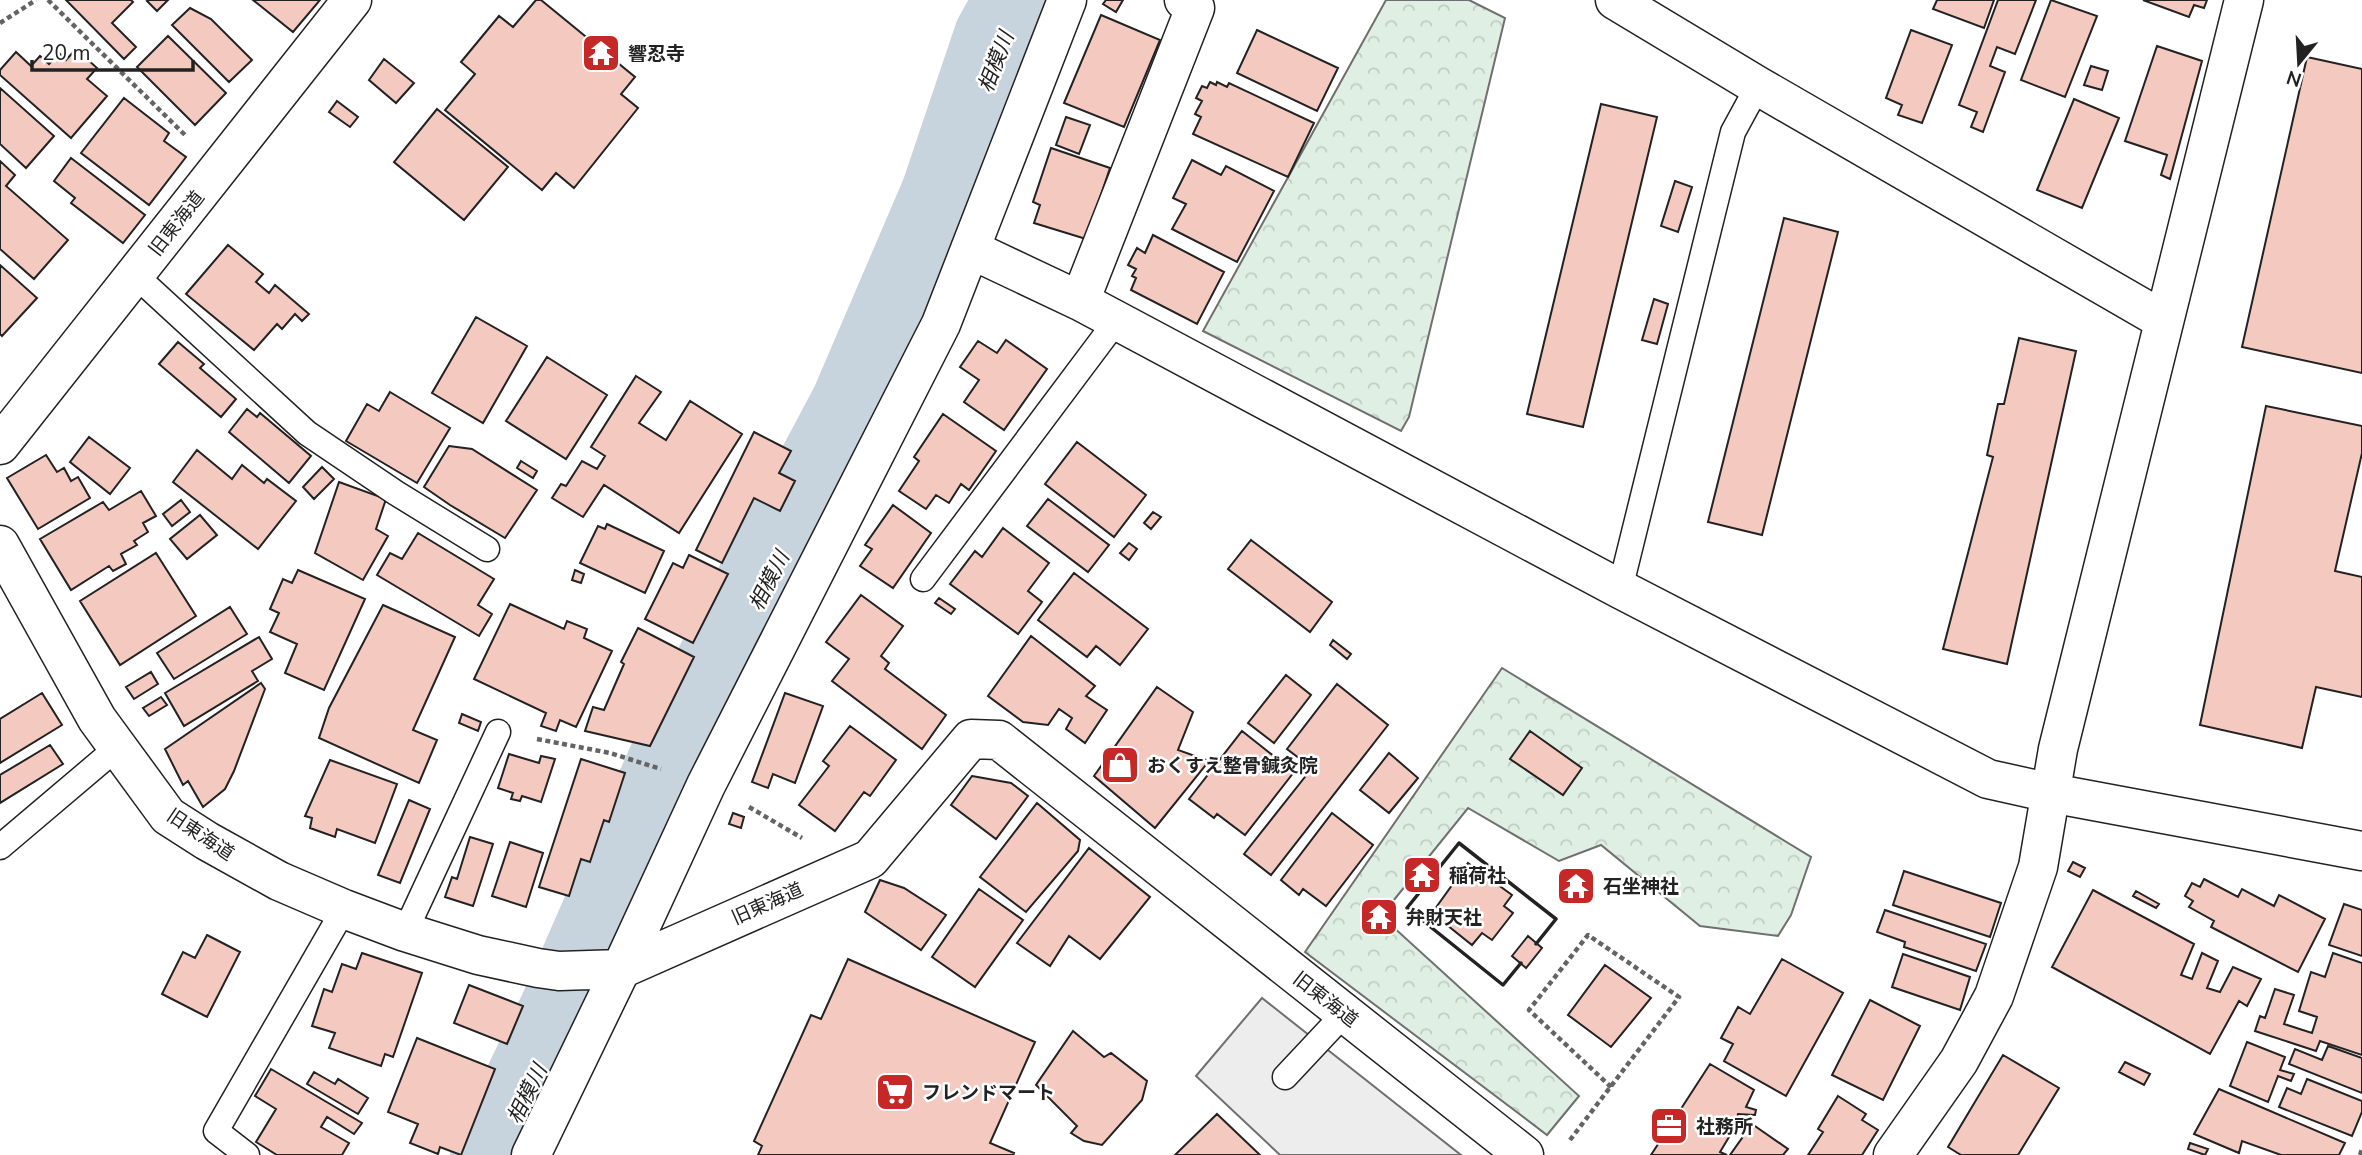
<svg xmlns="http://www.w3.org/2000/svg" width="2362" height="1155" font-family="'Nunito Sans','Noto Sans JP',sans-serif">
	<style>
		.forest { fill: url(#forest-crowns); stroke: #6f6f6f; stroke-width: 2 }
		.parking { fill: #ededed; stroke: #6f6f6f; stroke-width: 2 }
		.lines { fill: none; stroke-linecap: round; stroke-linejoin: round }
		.river { stroke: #c7d3dd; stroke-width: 96 }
		.building { fill: #f3c9c0; stroke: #222; stroke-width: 2 }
		.lane-casing { stroke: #222; stroke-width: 27 }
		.street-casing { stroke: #222; stroke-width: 41 }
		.path { stroke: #646464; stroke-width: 4.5; stroke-dasharray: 5 3.5; stroke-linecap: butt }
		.lane { stroke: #fff; stroke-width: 24 }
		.street { stroke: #fff; stroke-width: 38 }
		.wall { stroke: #222; stroke-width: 3.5 }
		.labels { text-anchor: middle; stroke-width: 5; stroke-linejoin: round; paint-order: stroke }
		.poi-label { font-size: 19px; font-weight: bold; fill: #222; stroke: #fff; text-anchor: start }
		.street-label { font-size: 19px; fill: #222; stroke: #fff }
		.water-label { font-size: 21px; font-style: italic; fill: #222; stroke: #fff }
	</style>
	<defs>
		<pattern id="forest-crowns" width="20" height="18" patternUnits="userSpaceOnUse" patternTransform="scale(1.75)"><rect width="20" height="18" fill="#e0efe3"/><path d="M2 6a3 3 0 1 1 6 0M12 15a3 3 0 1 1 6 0" fill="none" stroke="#c0cdc2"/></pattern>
	</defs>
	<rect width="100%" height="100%" fill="#fff"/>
	<path class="forest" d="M1386,0H1469L1505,18L1409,417L1401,431L1203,331Z
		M1502,668L1811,857L1791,915L1778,936L1700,926L1601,845L1559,861L1468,808L1381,916L1579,1096L1547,1135L1305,952Z"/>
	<path class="parking" d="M1262,998L1461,1155H1280L1196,1076Z"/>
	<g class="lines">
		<path class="river" d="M498,1155L566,1014L679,755L768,576L858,407L948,197L1001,40L1023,0"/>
	</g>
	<path class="building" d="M66,0H131L133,2L112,23L136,47L124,59Z
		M149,0H168L157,11L147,1Z
		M253,0H320L293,32Z
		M536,0H541L635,77L621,94L638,108L574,188L556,173L542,190L445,110L475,74L461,62L499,16L513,27Z
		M1106,0H1123L1116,12L1103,4Z
		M1937,0H1994L1984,28L1933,9Z
		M1998,0H2036L2015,54L1997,47L1990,66L2005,72L1983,132L1971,127L1977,112L1959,105Z
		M2051,0L2097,16L2065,97L2021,80Z
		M2143,0H2207L2204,8L2194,5L2189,17Z
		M190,8L211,19L252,60L229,82L172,25Z
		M1101,15L1160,40L1124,127L1064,103Z
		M1257,30L1338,68L1317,111L1237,73Z
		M1911,30L1952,45L1922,123L1898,115L1902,105L1886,98Z
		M168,36L226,93L195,125L137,67Z
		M2157,46L2202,61L2170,179L2161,175L2167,155L2125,141Z
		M76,49L97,68L87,79L107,96L71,138L0,75V70L16,52L31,66L40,56L49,64L59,53L66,60Z
		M2307,57L2362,69V373L2242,347Z
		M384,59L414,83L396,103L369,80Z
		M2091,66L2108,71L2102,90L2084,85Z
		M1210,82L1216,85L1217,82L1227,87L1229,83L1314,123L1288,177L1193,134L1201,117L1195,114L1202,101L1196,98L1202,86L1207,88Z
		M0,88L54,136L26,168L0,144Z
		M124,98L169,133L164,141L186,157L149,205L81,153Z
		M2074,99L2119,118L2082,208L2037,190Z
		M337,101L358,117L350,127L329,112Z
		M1601,104L1657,117L1583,427L1527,414Z
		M437,109L508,167L464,220L394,162Z
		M1066,117L1090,125L1079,154L1056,145Z
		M1051,148L1110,168L1086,239L1034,223L1040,205L1033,202Z
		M71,158L145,215L123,243L71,203L75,198L54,181Z
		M1192,160L1221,175L1226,166L1274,191L1237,262L1172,229L1186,204L1173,198Z
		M0,161L15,175L6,186L68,240L34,279L0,249Z
		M1675,181L1692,187L1678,232L1661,226Z
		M1784,218L1838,232L1762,535L1708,522Z
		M1153,235L1224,272L1197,324L1131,290L1136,278L1132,276L1136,269L1128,265L1137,248L1145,253Z
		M228,245L263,274L256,282L269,293L275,285L309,314L302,321L295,314L282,329L277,324L254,350L186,294Z
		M0,265L37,298L2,336L0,334Z
		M1654,299L1668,304L1657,344L1642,340Z
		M476,317L527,346L483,423L432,393Z
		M2019,338L2076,351L2007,664L1943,649L1993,457L1987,455L1998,404H2004Z
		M1006,340L1047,369L1004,430L964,402L979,380L960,367L978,341L997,353Z
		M178,342L204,364L200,368L236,399L221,417L159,364Z
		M547,357L607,395L566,459L506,421Z
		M636,376L661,392L639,423L666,440L690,401L742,434L679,533L604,485L583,517L552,498L561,484L566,486L582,461L597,469L605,456L591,447Z
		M390,392L450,428L417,483L346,441L367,404L379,411Z
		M2266,406L2362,426V453L2335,571L2362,577V697L2316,687L2302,748L2200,725Z
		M247,409L257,417L260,413L311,456L289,483L229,432Z
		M943,414L996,451L969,490L961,484L949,503L936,495L926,509L899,491L919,461L914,457Z
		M754,432L791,451L779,473L795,481L780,511L754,498L722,563L696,550Z
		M89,437L130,468L110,494L70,462Z
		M1077,442L1146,495L1114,537L1045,484Z
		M449,446L472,449L537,490L505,538L450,505L424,487Z
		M197,450L232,479L242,465L264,483L267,479L296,501L258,549L173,482Z
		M46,455L57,472L64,468L71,481L78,477L90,498L38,529L7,478Z
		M521,461L537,471L533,478L517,468Z
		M322,467L334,479L314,499L303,487Z
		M339,482L386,499L376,529L388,536L363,580L315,553Z
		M141,491L156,516L143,523L148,532L134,541L137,545L121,554L126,564L113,571L109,566L71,590L40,539L103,502L109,510Z
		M1048,499L1109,545L1088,572L1027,526Z
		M181,500L190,512L172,526L163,514Z
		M893,505L931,533L893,588L860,566L872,549L865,545Z
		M1153,512L1161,517L1151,529L1144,523Z
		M200,515L217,535L187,559L170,539Z
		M607,524L664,551L645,593L580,563L598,526L605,529Z
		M1003,528L1049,563L1028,591L1042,602L1018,634L950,584L975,551L982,557Z
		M418,533L494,579L478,605L492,614L479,636L377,575L390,553L402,559Z
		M1251,540L1332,602L1310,632L1228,569Z
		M1129,543L1137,549L1129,560L1120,553Z
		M156,553L196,616L120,665L80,601Z
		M689,555L728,574L693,643L645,619L673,563L683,568Z
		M298,570L365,599L324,690L285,673L297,644L270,632L279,613L270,609L283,579L292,583Z
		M575,570L584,574L581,583L572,580Z
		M1074,573L1148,629L1120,665L1096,646L1087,657L1038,620Z
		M861,595L903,626L881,656L889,663L885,669L946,715L922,749L832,681L849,659L826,642Z
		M939,598L955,609L951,614L935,603Z
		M510,604L564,629L567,621L587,629L584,638L612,651L576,727L560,720L556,731L541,726L546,713L474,679Z
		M383,605L455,637L413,730L437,740L419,783L319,738L329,708Z
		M230,607L247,634L174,679L157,653Z
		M638,628L694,657L650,746L585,731L593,707L604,710L624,664L621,662Z
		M1031,636L1095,686L1086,696L1107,710L1085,743L1066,729L1072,718L1059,709L1048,725L1023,722L988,696Z
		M259,637L272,659L252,671L258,681L184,726L165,693Z
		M1333,640L1351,654L1347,659L1330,645Z
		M151,672L158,684L134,699L126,687Z
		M1286,675L1311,695L1274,743L1248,723Z
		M261,683L265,689L234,771L225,789L203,807L188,781L183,785L165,749Z
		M1337,684L1388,725L1271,875L1244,854L1312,768L1287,749Z
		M1157,687L1193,712L1178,750L1209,761L1155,828L1094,776Z
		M42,693L62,725L0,763V719Z
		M785,693L823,706L795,783L773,774L768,788L752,782Z
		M161,697L167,705L149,716L143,708Z
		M462,714L481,722L478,731L459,723Z
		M850,726L896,760L870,796L864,792L835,831L799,805L829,766L823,761Z
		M1242,731L1294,772L1245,835L1217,814L1214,818L1189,799Z
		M1530,731L1582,768L1563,795L1510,759Z
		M50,745L63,764L0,803V775Z
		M1389,753L1418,778L1389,813L1360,790Z
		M509,754L539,763L541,756L555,759L541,802L522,796L520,801L511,799L513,793L498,788Z
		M581,759L625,773L609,822L604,820L590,862L581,859L569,896L539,887Z
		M330,760L397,784L375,843L337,829L335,837L310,828L312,818L305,816Z
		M972,776L1011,783L1028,796L996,839L951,805Z
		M409,800L430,809L400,883L378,875Z
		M1037,803L1080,840L1078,851L1026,912L980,877Z
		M733,813L744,817L741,828L729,824Z
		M1332,813L1373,845L1326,906L1303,889L1299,895L1281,880Z
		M470,837L493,844L473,906L445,897L452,877L457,879Z
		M510,842L543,853L526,907L492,896Z
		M1089,848L1150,897L1100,959L1069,936L1050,966L1017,943Z
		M2073,862L2085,868L2080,877L2068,871Z
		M1468,863L1512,895L1504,906L1513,913L1492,940L1482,933L1472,945L1432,913Z
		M1904,871L2001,903L1990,937L1893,905Z
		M2204,879L2238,897L2242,889L2274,906L2279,895L2325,919L2298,972L2211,927L2214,921L2189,907L2193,901L2185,896L2192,883L2200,887Z
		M880,880L904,888L946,915L921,950L865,912Z
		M979,889L1023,920L975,987L932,957Z
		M2093,890L2194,944L2181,975L2192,979L2202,953L2218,961L2207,988L2220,992L2233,967L2261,979L2247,1006L2239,1001L2210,1054L2052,967Z
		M2136,891L2159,904L2156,908L2133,896Z
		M2344,904L2362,910V956L2329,945Z
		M1885,910L1986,944L1976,971L1904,947L1905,942L1877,932Z
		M207,935L240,952L207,1017L162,994L183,952L195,958Z
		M1528,936L1542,948L1526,968L1512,956Z
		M362,953L422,973L393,1057L385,1054L381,1066L329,1048L335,1033L312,1026L324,989L332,992L342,964L356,969Z
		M2333,953L2362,963V1055L2320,1041L2316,1051L2255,1031L2260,1016L2265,1018L2275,989L2294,995L2284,1024L2312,1033L2317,1017L2299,1011L2311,972L2325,977Z
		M1903,954L1970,977L1960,1010L1892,987Z
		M848,959L1035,1042L990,1143L1014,1153L1013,1155H758L762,1146L754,1141L811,1015L821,1019Z
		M1782,959L1843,993L1786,1096L1724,1061L1733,1044L1721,1038L1738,1007L1750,1014Z
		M1605,965L1651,998L1611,1047L1568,1015Z
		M469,985L523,1006L507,1044L454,1023Z
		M1870,1000L1920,1026L1883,1100L1832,1075Z
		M1073,1031L1104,1057L1111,1053L1147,1081L1142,1100L1102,1145L1084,1141L1071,1133L1077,1126L1036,1085Z
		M417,1038L495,1069L461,1155L440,1147L438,1154L410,1143L418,1124L388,1112Z
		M2247,1042L2285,1057L2280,1070L2294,1074L2291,1081L2278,1076L2268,1102L2230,1086Z
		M2328,1046L2362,1058V1093L2289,1064L2295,1049L2322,1060Z
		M2003,1055L2059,1088L2018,1155H1961L1948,1147Z
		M2125,1062L2150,1074L2144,1085L2119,1072Z
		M1710,1064L1754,1090L1746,1107L1756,1110L1755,1115L1738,1114L1735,1127L1720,1152L1727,1155H1651Z
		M271,1069L362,1123L354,1134L327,1117L321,1127L349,1143L342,1155H277L256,1142L276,1109L255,1096Z
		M314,1072L335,1084L338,1079L368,1098L358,1114L307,1084Z
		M2307,1079L2362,1101V1112L2352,1136L2279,1107L2287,1088L2301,1094Z
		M2219,1089L2345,1143L2339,1155H2281L2242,1141L2239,1153L2194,1134Z
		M1838,1096L1866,1114L1862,1120L1878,1130L1862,1155H1808L1823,1132L1818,1129Z
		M1217,1114L1260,1155H1175Z
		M1752,1124L1788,1149L1783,1155H1730Z
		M2190,1143L2208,1149L2205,1155L2188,1149Z"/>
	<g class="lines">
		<defs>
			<path id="lane" d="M135,275L307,433L396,493L487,549
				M923,579L1117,320
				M1620,589L1733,132L1758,86
				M0,847L118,747
				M405,932L498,732
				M1285,1077L1344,1014
				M247,1155L216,1131L344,909"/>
			<path id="street" d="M1615,0L1758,86L2163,320
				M970,249L1080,301L1620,589L1988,779L2051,793L2362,851
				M1080,301L1195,8L1184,0
				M0,445L352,0
				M0,545L97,719L168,816L207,841L279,881L344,909L405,932L478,955L538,968L559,971L621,969L870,859L971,739L999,740L1524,1155
				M531,1155L621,969L706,785L941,324L1067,0
				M1893,1155L1959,1061L1994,996L2038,867L2058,749L2244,0"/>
		</defs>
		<use href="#lane" class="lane-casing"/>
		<use href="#street" class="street-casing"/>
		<path class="path" d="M48,0L186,136
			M0,23L36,0
			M537,739L610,753L661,769
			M749,807L802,838
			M1570,1140L1679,997L1588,935L1529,1010L1611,1087
			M2360,1155L2362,1149"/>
		<use href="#lane" class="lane"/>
		<use href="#street" class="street"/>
		<path class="wall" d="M1521,963L1503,985L1407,908L1459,843L1556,919L1536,944"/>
	</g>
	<defs>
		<symbol id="temple-square" viewBox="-11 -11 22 22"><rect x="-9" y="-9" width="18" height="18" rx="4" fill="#c62828" stroke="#fff"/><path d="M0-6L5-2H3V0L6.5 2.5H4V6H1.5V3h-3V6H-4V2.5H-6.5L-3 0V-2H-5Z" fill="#fff"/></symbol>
		<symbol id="shop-square" viewBox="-11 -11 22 22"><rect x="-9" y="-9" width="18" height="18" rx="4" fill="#c62828" stroke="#fff"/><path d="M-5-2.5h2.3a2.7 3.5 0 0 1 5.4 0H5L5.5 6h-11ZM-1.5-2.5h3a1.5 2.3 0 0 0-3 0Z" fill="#fff"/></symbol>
		<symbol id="supermarket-square" viewBox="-11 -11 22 22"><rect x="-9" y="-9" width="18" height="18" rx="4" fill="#c62828" stroke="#fff"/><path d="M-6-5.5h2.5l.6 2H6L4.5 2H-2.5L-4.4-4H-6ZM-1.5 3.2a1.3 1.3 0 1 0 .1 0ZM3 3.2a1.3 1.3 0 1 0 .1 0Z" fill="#fff"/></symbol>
		<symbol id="office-square" viewBox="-11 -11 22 22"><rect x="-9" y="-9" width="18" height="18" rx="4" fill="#c62828" stroke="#fff"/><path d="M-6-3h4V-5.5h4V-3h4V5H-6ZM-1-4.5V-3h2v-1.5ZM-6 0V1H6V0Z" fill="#fff"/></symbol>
	</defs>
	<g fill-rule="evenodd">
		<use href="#temple-square" x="579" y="31" width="44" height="44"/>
		<use href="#shop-square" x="1098" y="743" width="44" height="44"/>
		<use href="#temple-square" x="1400" y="853" width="44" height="44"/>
		<use href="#temple-square" x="1554" y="864" width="44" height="44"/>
		<use href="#temple-square" x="1357" y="895" width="44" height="44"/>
		<use href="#supermarket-square" x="873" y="1070" width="44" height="44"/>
		<use href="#office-square" x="1647" y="1104" width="44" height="44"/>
	</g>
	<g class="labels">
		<g class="poi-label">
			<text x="628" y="60">響忍寺</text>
			<text x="1147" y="772">おくすえ整骨鍼灸院</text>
			<text x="1449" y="882">稲荷社</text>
			<text x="1603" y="893">石坐神社</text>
			<text x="1406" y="924">弁財天社</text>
			<text x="922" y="1099">フレンドマート</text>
			<text x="1696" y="1133">社務所</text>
		</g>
		<g class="street-label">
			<text transform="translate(176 223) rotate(-52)" y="7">旧東海道</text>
			<text transform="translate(201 834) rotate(34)" y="7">旧東海道</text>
			<text transform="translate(767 903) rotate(-24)" y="7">旧東海道</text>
			<text transform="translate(1326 999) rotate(38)" y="7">旧東海道</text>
		</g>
		<g class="water-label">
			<text transform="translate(996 62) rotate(-69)" y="7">相模川</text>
			<text transform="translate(769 581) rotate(-63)" y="7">相模川</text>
			<text transform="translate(527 1094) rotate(-64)" y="7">相模川</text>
		</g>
	</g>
	<g transform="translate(2299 63) rotate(198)" stroke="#ffffff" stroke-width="5" paint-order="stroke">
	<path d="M0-5L12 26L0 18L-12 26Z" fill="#222222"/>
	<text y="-10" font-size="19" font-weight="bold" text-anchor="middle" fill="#222222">N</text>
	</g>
	<path d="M32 60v10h161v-10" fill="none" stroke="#222222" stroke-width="3.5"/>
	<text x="42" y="60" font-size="21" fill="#222222" stroke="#ffffff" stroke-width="5" paint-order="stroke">20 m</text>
</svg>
